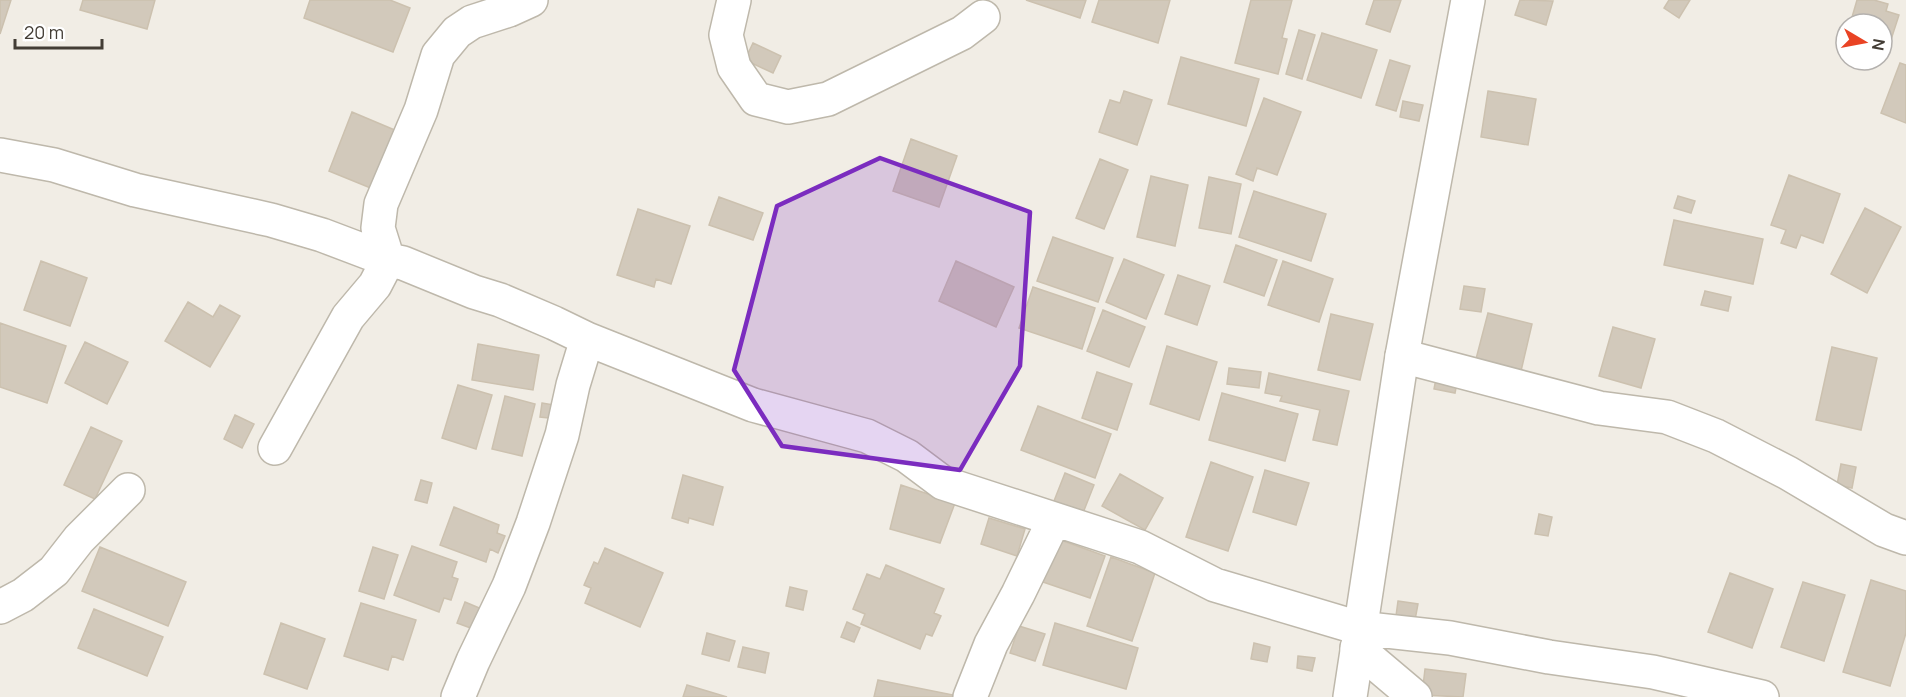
<svg xmlns="http://www.w3.org/2000/svg" width="1906" height="697" font-family="Manrope,sans-serif">
	<style>
		.building { fill: #d2c9bb; stroke: #ccc1af; stroke-width: 1.5 }
		.lines { fill: none; stroke-linecap: round; stroke-linejoin: round }
		.minor-casing { stroke: #beb8ab; stroke-width: 36 }
		.tertiary-casing { stroke: #beb8ab; stroke-width: 36 }
		.minor { stroke: #fff; stroke-width: 33 }
		.tertiary { stroke: #fff; stroke-width: 33 }
		.marked { fill: #7b2cbf; fill-opacity: 0.2; stroke: #7b2cbf; stroke-width: 4.5; stroke-linejoin: round }
	</style>
	<rect width="100%" height="100%" fill="#f1ede5"/>
	<path class="building" d="M0,0H11L0,34Z
		M83,0H155L147,29L80,10Z
		M310,0H390L410,8L393,52L304,18Z
		M1026,0H1086L1080,18Z
		M1099,0H1170L1158,43L1092,22Z
		M1251,0H1292L1282,38L1287,39L1278,74L1235,63Z
		M1374,0H1401L1390,32L1366,24Z
		M1520,0L1553,1L1546,25L1515,15Z
		M1669,0H1690L1679,18L1664,8Z
		M1857,0H1874L1888,4L1886,11L1899,15L1886,55L1882,54V24H1850Z
		M1299,30L1315,35L1302,79L1286,74Z
		M1322,33L1377,50L1361,98L1307,80Z
		M753,43L781,56L773,73L745,60Z
		M1181,57L1259,79L1246,126L1168,104Z
		M1390,60L1410,66L1396,111L1376,105Z
		M1900,63L1906,65V123L1881,113Z
		M1124,91L1152,100L1137,145L1099,132L1110,100L1120,103Z
		M1488,91L1536,99L1528,145L1481,137Z
		M1264,98L1301,112L1277,175L1257,168L1253,181L1236,174Z
		M1403,101L1423,105L1419,121L1400,117Z
		M352,112L397,131L373,189L329,171Z
		M911,139L957,156L939,207L893,191Z
		M1100,159L1128,170L1104,229L1076,218Z
		M1789,175L1840,194L1823,243L1801,235L1796,248L1781,243L1786,230L1771,225Z
		M1151,176L1188,185L1175,246L1137,237Z
		M1209,177L1241,184L1231,234L1199,228Z
		M1254,191L1326,214L1311,261L1239,237Z
		M1678,196L1695,201L1691,213L1674,208Z
		M719,197L763,213L753,240L709,225Z
		M1865,208L1901,227L1867,293L1831,274Z
		M638,209L690,226L671,284L656,279L654,287L617,275Z
		M1674,220L1763,239L1753,284L1664,265Z
		M1053,237L1113,258L1098,302L1037,281Z
		M1236,245L1277,260L1264,296L1224,282Z
		M1124,259L1164,275L1146,319L1106,302Z
		M41,261L87,278L70,326L24,310Z
		M956,261L1014,287L996,327L939,301Z
		M1283,261L1333,279L1319,322L1268,305Z
		M1178,275L1210,286L1197,325L1165,314Z
		M1464,286L1485,289L1481,312L1460,309Z
		M1033,287L1095,308L1082,349L1019,328Z
		M1705,291L1731,297L1728,311L1701,305Z
		M188,302L213,317L220,305L240,316L210,367L165,341Z
		M1103,310L1145,327L1129,367L1087,351Z
		M1488,313L1532,324L1521,371L1476,359Z
		M1331,314L1373,324L1360,380L1318,370Z
		M0,323L66,346L47,403L0,387Z
		M1613,327L1655,339L1641,388L1599,376Z
		M85,342L128,362L107,404L65,383Z
		M478,344L539,355L533,390L472,380Z
		M1167,346L1217,362L1199,420L1150,404Z
		M1832,347L1877,358L1861,430L1816,420Z
		M1229,368L1261,372L1259,388L1227,384Z
		M1097,372L1132,384L1117,430L1082,418Z
		M1269,373L1349,391L1337,445L1313,440L1320,410L1280,401L1282,396L1265,393Z
		M1437,374L1458,378L1455,393L1434,389Z
		M458,385L492,395L476,449L442,438Z
		M1222,393L1298,414L1285,461L1209,440Z
		M505,396L535,404L522,456L492,449Z
		M542,403L560,406L558,419L540,417Z
		M1038,406L1111,434L1095,478L1021,450Z
		M235,415L254,424L242,448L224,439Z
		M91,427L122,441L95,499L64,485Z
		M1211,462L1253,477L1228,551L1186,537Z
		M1841,464L1856,467L1852,488L1837,485Z
		M1265,470L1309,483L1296,525L1253,512Z
		M1065,473L1094,485L1081,518L1052,506Z
		M1120,474L1163,498L1145,530L1102,506Z
		M683,475L723,487L713,525L689,518L688,523L672,518Z
		M421,480L432,483L427,503L415,500Z
		M901,485L955,503L940,543L890,529Z
		M454,507L499,525L497,533L505,536L498,553L490,549L486,562L440,545Z
		M1539,514L1552,517L1548,536L1535,534Z
		M989,518L1025,529L1017,556L981,544Z
		M1055,538L1105,556L1090,598L1040,581Z
		M412,546L457,562L452,577L458,579L451,600L444,598L439,612L394,595Z
		M100,547L186,582L168,626L82,591Z
		M373,547L398,555L384,599L359,591Z
		M605,548L663,573L640,627L585,603L591,588L584,585L594,562L598,564Z
		M1111,557L1155,573L1132,641L1087,626Z
		M886,565L944,589L934,613L941,616L932,636L926,634L920,649L861,624L865,614L853,609L867,574L880,579Z
		M1730,573L1773,589L1752,648L1708,632Z
		M1871,580L1906,591V633L1890,686L1843,672Z
		M1803,582L1845,595L1824,661L1781,647Z
		M790,587L807,591L803,610L786,606Z
		M1398,601L1418,604L1415,620L1396,616Z
		M465,602L484,610L476,630L457,623Z
		M361,603L416,620L403,660L392,656L388,670L344,656Z
		M94,609L163,637L147,676L78,648Z
		M847,622L860,628L854,642L841,637Z
		M281,623L325,639L307,689L264,674Z
		M1055,623L1138,648L1126,689L1043,665Z
		M1019,626L1045,634L1035,661L1010,653Z
		M707,633L735,641L729,661L702,654Z
		M1254,643L1270,647L1267,662L1251,659Z
		M743,647L769,653L765,673L738,667Z
		M1298,656L1315,658L1312,671L1297,668Z
		M1425,669L1466,674L1463,697L1422,695Z
		M878,680L953,695L952,697H874Z
		M687,685L727,697H683Z"/>
	<g class="lines">
		<defs>
			<path id="minor" d="M734,0L726,35L734,67L756,99L788,107L828,99L962,33L983,17
				M0,155L54,165L135,190L271,220L322,235L388,260
				M388,260L378,228L381,204L421,110L438,55L457,32L472,22L509,10L531,0
				M1402,356L1599,408L1667,417L1716,436L1788,473L1884,530L1906,538
				M275,448L348,317L375,285L388,260L403,263L474,292L500,300L554,323L587,339L753,405L867,436L907,456L943,483L1140,547L1215,585L1359,628L1450,638L1549,657L1653,672L1762,697
				M0,607L23,595L54,571L79,539L128,490
				M1357,648L1415,697
				M458,697L473,661L509,586L533,523L562,435L573,385L587,339
				M970,697L991,644L1018,594L1054,520"/>
			<path id="tertiary" d="M1350,697L1402,356L1468,0"/>
		</defs>
		<use href="#minor" class="minor-casing"/>
		<use href="#tertiary" class="tertiary-casing"/>
		<use href="#minor" class="minor"/>
		<use href="#tertiary" class="tertiary"/>
	</g>
	<path class="marked" d="M880,158L1030,212L1020,366L960,470L782,446L734,370L777,206Z"/>
	<g transform="translate(1864 42) rotate(100)"><circle r="28" fill="#ffffff" stroke="#b4b1ae" stroke-width="1.5"/>
	<path d="M0-4.5L10 22L0 15L-10 22Z" fill="#e94324"/>
	<text y="-9" font-size="16" font-weight="bold" text-anchor="middle" fill="#433d35">N</text>
	</g>
	<path d="M15 39v9h87v-9" fill="none" stroke="#433d35" stroke-width="3"/>
	<text x="24" y="39" font-size="18" fill="#433d35" stroke="#ffffff" stroke-width="4.5" paint-order="stroke">20 m</text>
</svg>
